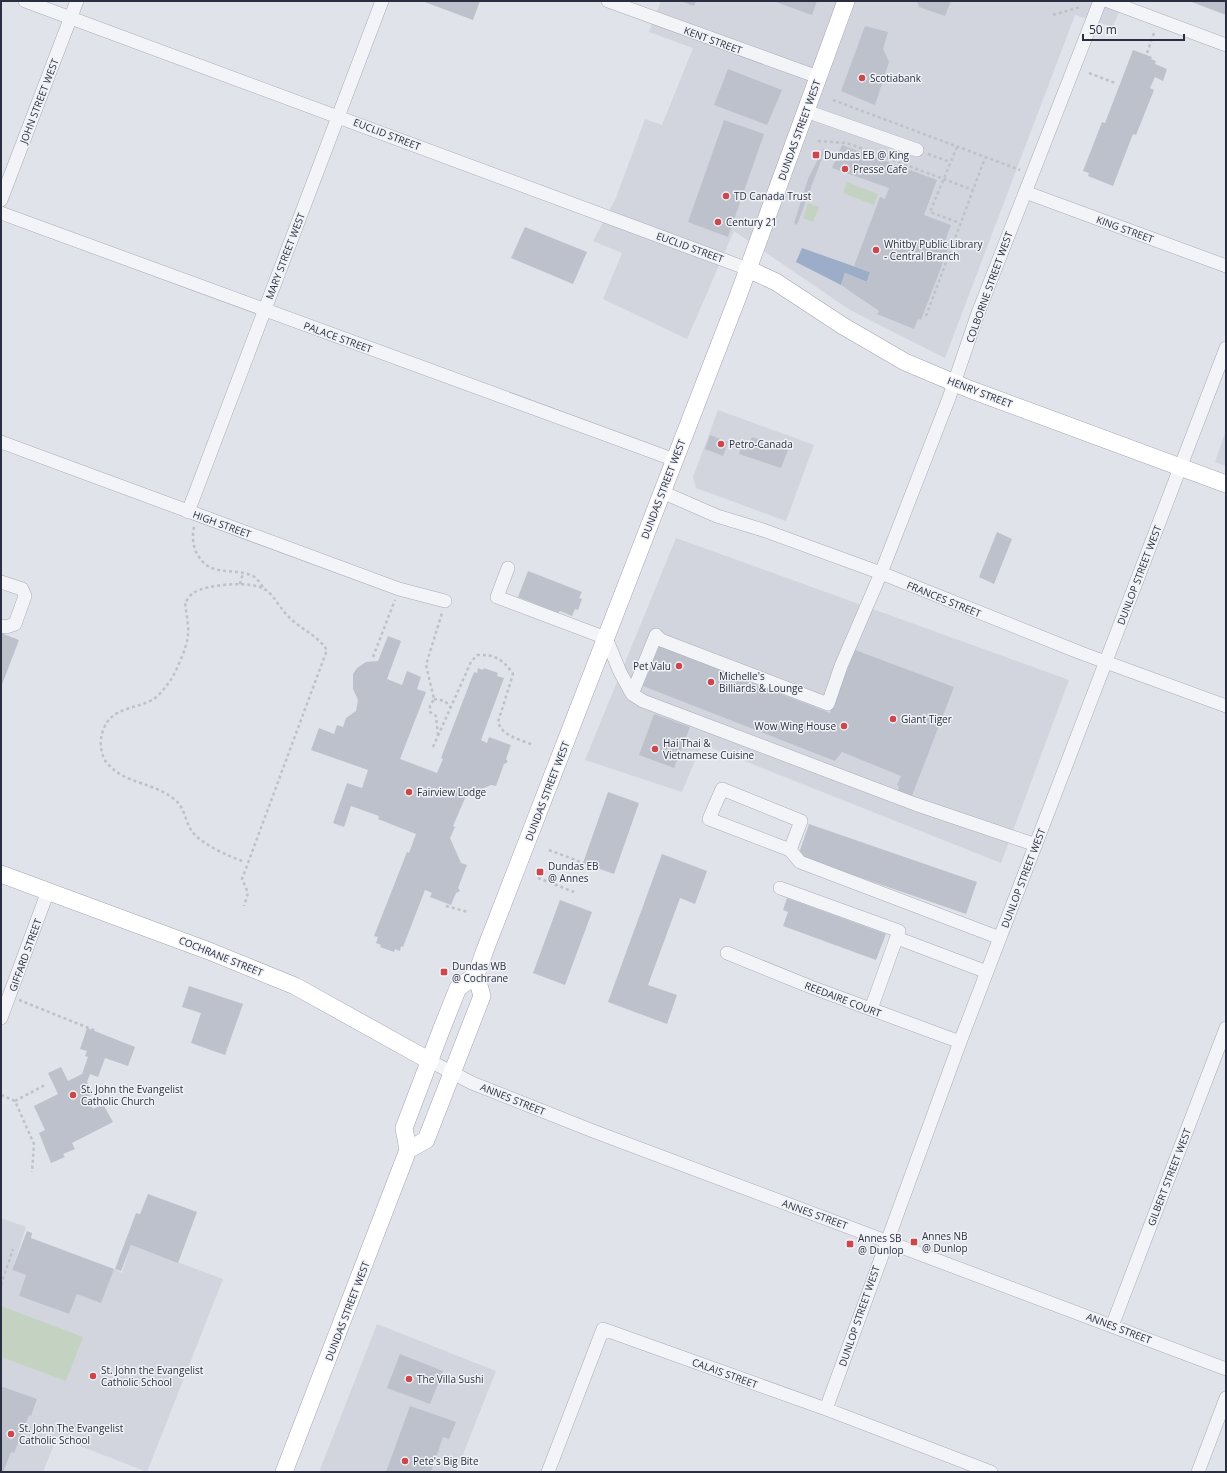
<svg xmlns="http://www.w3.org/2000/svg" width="1227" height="1473" font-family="'Open Sans',sans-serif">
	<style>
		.built { fill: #d2d5de }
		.green { fill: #c4d3c1 }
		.water { fill: #9badc9 }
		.building { fill: #bdc1cc }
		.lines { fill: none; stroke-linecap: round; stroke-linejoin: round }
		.minor-casing { stroke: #a9adb6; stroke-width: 14 }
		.major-casing { stroke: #a0a6b5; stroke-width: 18 }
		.path { stroke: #bec1c7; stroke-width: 2.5; stroke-dasharray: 3 3; stroke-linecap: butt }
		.minor { stroke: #f3f4f7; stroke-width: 13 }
		.major { stroke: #fff; stroke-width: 17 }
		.poi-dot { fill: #cd464c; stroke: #f0f2f6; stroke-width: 1.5 }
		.labels { text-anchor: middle; stroke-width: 3; stroke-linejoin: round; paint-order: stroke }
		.street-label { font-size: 10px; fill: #292f40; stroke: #f0f2f6 }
		.poi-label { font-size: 10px; fill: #292f40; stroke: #f0f2f6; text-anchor: start }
	</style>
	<rect width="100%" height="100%" fill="#e0e3e9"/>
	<path class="built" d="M661,1H1123L1113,27L1075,15L945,358L850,310L734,231L687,339L603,299L622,253L593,241L616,198L645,119L662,125L693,48L649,32Z
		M718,410L814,445L786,521L696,488L693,477Z
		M1226,430V466L1215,462Z
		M676,538L1069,680L1001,863L702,744L682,792L585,760Z
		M1,1218L26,1227L12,1270L26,1275L19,1296L68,1314L77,1294L114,1269L122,1273L131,1245L223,1279L147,1472L57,1437L43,1472H1Z
		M377,1324L496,1371L456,1472H319Z"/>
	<path class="green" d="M847,182L878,194L874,205L843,193Z
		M808,203L819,207L813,222L803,218Z
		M1,1306L83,1337L66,1381L1,1357Z"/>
	<path class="water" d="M802,248L870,272L867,282L845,273L841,285L796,262Z"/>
	<path class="building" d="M422,1H480L473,20Z
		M680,1H696L694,6Z
		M773,1H817L812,15Z
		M917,1H951L945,16L919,7Z
		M1189,1H1226V15Z
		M865,26L888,32L883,49L889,62L875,105L841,91Z
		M1133,50L1152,57L1151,59L1156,61L1155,64L1167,69L1163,81L1155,77L1150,88L1154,90L1136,135L1133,134L1113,186L1088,176L1089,173L1083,171L1102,122L1105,123Z
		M728,69L782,90L767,125L714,105Z
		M724,120L764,134L728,237L688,222Z
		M842,145L937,180L924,215L951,225L945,241L950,244L921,320L918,319L914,329L877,314L879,311L841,285L845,273L867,282L870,272L854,266L880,197L885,199L889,188L832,168Z
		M823,149L825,150L797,225L794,223L808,179Z
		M525,227L587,252L573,284L511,258Z
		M710,435L728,442L723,456L705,449Z
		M752,437L788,450L781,468L739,454L744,440L750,442Z
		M997,532L1012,539L994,584L979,577Z
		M528,571L582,592L579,598L582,599L578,610L575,609L572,616L560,611L558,613L518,597Z
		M1,633L19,640L1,687Z
		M388,636L401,641L387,679L402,685L407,671L421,677L417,689L426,692L400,759L437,773L443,759L441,758L474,672L477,673L478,668L483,670L484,668L498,673L497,676L504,678L481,740L487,743L489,737L511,745L506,759L508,762L504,764L496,786L491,785L466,796L453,826L455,827L450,838L461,863L467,865L458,888L460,891L456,893L451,905L430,897L432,893L425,890L403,947L401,946L400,951L395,949L394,952L380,947L381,945L376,943L378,937L374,936L407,852L409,853L416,834L378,819L379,816L351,806L344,827L333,823L347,783L362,788L368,770L311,750L319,728L334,734L337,725L343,727L346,718L356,711L358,700L353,689V674L357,668L366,662L378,661Z
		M661,642L745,675L747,681L830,713L855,650L954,687L911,798L897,793L899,786L897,785L901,776L842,752L835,761L643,686Z
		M654,714L690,727L674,768L639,755Z
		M608,792L639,803L614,874L583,863Z
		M809,824L977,882L966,914L798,856Z
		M662,854L707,871L695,904L680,898L648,985L677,995L667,1024L608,1002Z
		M787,898L886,934L876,960L783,926L788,912L783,910Z
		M560,900L592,912L565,985L533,973Z
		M189,986L243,1004L225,1055L191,1043L201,1013L182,1007Z
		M87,1028L135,1047L128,1066L105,1058L98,1077L90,1074L87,1082L93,1094L87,1097L93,1109L103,1104L113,1122L72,1143L75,1149L63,1154L65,1157L51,1163L39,1133L45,1130L34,1106L58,1094L48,1073L61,1067L68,1081L82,1074L88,1057L85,1056L87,1051L80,1049Z
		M148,1194L197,1212L178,1263L131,1245L121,1271L115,1269L136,1213L140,1214Z
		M27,1231L32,1233L31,1238L114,1269L101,1303L77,1294L69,1314L19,1296L26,1275L12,1270Z
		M400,1354L443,1371L430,1404L387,1388Z
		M1,1387H3L37,1399L31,1416L29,1415L14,1453L11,1452L3,1472L1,1471Z
		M410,1406L456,1422L449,1439L443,1437L431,1472H386Z"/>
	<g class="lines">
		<defs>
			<path id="minor" d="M25,1L748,269
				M608,1L818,77
				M1108,1L1226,45
				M806,111L917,150
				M1025,192L1226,266
				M1,200L77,1
				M1,213L675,460
				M1,442L399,589L445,601
				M662,492L717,516L763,530L881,573L1081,653L1226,706
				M188,512L382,1
				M508,568L497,597L606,638L620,672L632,694L643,701L915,804L1036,845
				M1,582L22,589L25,596L15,624L6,627L1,626
				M632,694L656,635L661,640L828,704L841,666L881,573L949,398L978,313L1100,1
				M790,850L709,819L722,789L801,821L790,850L800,862L1000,938
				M780,888L899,931L871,1009
				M897,938L987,972
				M727,953L811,987L960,1042
				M1,1018L48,891
				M430,1061L472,1083L593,1131L1226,1369
				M1112,1326L1226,1028
				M826,1409L960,1042L1226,348
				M548,1472L603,1329L826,1409L991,1472
				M1198,1472L1226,1398"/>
			<path id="major" d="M748,269L776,282L843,326L905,362L969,389L1226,484
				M1,874L209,951L295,986L430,1061
				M408,1150L426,1140L482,996L476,975
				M284,1472L408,1150L404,1128L442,1028L458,988L476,975L485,950L737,299L846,1"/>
		</defs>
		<use href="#minor" class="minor-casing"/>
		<use href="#major" class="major-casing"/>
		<path class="path" d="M1053,15L1080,7
			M1147,53L1154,33
			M1089,73L1115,83
			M833,100L1020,170
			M818,141L847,143L973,190
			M957,147L930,212L960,223
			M928,154L950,162
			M926,316L985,158
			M194,527C192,535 193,545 196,552C210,579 230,566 253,576C258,579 262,586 265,590
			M240,584L243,573
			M373,657L395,600
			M434,699L445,701L450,707
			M438,735L436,716L430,712V706L434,699L426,665L442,613
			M433,747L471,662L477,655C494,654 504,660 513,674L498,722C502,736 519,739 533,745
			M549,850L586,864
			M242,861C228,856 199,843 191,830C185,820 184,806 174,799C153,782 125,784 108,764C102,759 100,746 101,739C106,707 130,711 152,700C158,697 163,690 167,685C174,678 188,645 188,635C189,625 186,613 185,602C188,600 190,595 193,593C207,584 252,580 266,590C275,597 281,610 290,618C302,630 317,635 327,650L242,879L248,893L244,906
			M538,878L574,892
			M446,906L468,912
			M19,1000L96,1031
			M1,1095L15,1101L34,1144L32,1172
			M15,1101L45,1085
			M1,1285L13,1249"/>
		<use href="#minor" class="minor"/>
		<use href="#major" class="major"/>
	</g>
	<g class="poi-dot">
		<circle cx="862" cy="78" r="4"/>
		<rect x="812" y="151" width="8" height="8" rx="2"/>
		<circle cx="845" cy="169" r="4"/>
		<circle cx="726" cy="196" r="4"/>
		<circle cx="718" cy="222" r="4"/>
		<circle cx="876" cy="250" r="4"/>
		<circle cx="721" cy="444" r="4"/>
		<circle cx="679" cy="666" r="4"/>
		<circle cx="711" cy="682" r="4"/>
		<circle cx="893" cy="719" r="4"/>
		<circle cx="844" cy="726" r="4"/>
		<circle cx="655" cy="749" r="4"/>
		<circle cx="409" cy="792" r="4"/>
		<rect x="536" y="868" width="8" height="8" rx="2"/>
		<rect x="440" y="968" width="8" height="8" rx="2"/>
		<circle cx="73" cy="1095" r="4"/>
		<rect x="910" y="1238" width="8" height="8" rx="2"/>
		<rect x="846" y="1240" width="8" height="8" rx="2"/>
		<circle cx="93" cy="1376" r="4"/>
		<circle cx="409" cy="1379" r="4"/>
		<circle cx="11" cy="1434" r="4"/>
		<circle cx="405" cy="1461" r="4"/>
	</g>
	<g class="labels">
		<g class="street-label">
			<text transform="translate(713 40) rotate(20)" y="4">KENT STREET</text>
			<text transform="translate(39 101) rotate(-69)" y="4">JOHN STREET WEST</text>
			<text transform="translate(799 130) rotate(-70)" y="4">DUNDAS STREET WEST</text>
			<text transform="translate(387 134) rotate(21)" y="4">EUCLID STREET</text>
			<text transform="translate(1125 229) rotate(20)" y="4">KING STREET</text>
			<text transform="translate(690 247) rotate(20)" y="4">EUCLID STREET</text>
			<text transform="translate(285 256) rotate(-69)" y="4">MARY STREET WEST</text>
			<text transform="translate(989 287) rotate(-70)" y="4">COLBORNE STREET WEST</text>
			<text transform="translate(338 337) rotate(20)" y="4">PALACE STREET</text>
			<text transform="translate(980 392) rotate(21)" y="4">HENRY STREET</text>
			<text transform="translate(663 489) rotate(-69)" y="4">DUNDAS STREET WEST</text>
			<text transform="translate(222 524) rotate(20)" y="4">HIGH STREET</text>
			<text transform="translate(1139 575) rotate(-69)" y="4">DUNLOP STREET WEST</text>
			<text transform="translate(944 599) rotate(22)" y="4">FRANCES STREET</text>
			<text transform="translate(547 791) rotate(-69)" y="4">DUNDAS STREET WEST</text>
			<text transform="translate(1023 878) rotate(-69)" y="4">DUNLOP STREET WEST</text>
			<text transform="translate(25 955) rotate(-70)" y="4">GIFFARD STREET</text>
			<text transform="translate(221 956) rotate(22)" y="4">COCHRANE STREET</text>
			<text transform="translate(843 999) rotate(21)" y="4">REEDAIRE COURT</text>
			<text transform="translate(513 1099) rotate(22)" y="4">ANNES STREET</text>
			<text transform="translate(1169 1177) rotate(-69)" y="4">GILBERT STREET WEST</text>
			<text transform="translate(815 1214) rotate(20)" y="4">ANNES STREET</text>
			<text transform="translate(347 1311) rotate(-69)" y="4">DUNDAS STREET WEST</text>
			<text transform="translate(859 1316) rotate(-71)" y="4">DUNLOP STREET WEST</text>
			<text transform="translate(1119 1328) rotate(21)" y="4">ANNES STREET</text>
			<text transform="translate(725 1373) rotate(20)" y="4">CALAIS STREET</text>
		</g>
		<g class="poi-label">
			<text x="870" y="82">Scotiabank</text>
			<text x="824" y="159">Dundas EB @ King</text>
			<text x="853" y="173">Presse Cafe</text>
			<text x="734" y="200">TD Canada Trust</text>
			<text x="726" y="226">Century 21</text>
			<text x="884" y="248">Whitby Public Library<tspan x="884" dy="12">- Central Branch</tspan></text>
			<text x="729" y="448">Petro-Canada</text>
			<text x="671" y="670" text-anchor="end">Pet Valu</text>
			<text x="719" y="680">Michelle's<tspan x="719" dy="12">Billiards &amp; Lounge</tspan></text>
			<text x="901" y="723">Giant Tiger</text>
			<text x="836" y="730" text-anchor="end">Wow Wing House</text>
			<text x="663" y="747">Hai Thai &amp;<tspan x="663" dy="12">Vietnamese Cuisine</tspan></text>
			<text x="417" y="796">Fairview Lodge</text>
			<text x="548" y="870">Dundas EB<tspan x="548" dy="12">@ Annes</tspan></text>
			<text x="452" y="970">Dundas WB<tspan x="452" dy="12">@ Cochrane</tspan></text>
			<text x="81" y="1093">St. John the Evangelist<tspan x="81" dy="12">Catholic Church</tspan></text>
			<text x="922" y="1240">Annes NB<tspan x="922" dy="12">@ Dunlop</tspan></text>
			<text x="858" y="1242">Annes SB<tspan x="858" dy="12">@ Dunlop</tspan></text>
			<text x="101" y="1374">St. John the Evangelist<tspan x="101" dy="12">Catholic School</tspan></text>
			<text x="417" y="1383">The Villa Sushi</text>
			<text x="19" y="1432">St. John The Evangelist<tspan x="19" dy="12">Catholic School</tspan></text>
			<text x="413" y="1465">Pete's Big Bite</text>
		</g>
	</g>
	<rect width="1227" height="1473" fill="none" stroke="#292f40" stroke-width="4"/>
	<path d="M1083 34v6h101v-6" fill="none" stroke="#292f40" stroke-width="2"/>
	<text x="1089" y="34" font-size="12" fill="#292f40" stroke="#f0f2f6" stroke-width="3" paint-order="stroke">50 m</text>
</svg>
